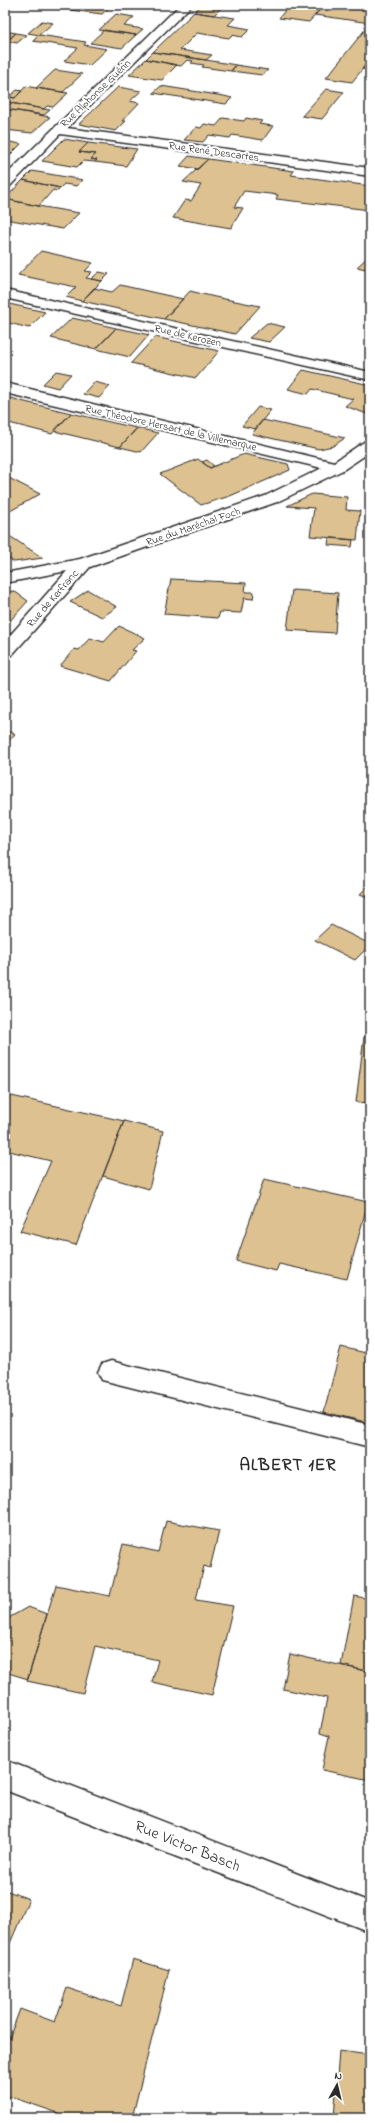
<svg xmlns="http://www.w3.org/2000/svg" width="375" height="2123" font-family="'Indie Flower',sans-serif">
	<style>
		.building { fill: #ddc191; stroke: #2b2b2b }
		.lines { fill: none; stroke-linecap: round; stroke-linejoin: round }
		.street-casing { stroke: #2b2b2b; stroke-width: 3 }
		.street { fill: #fff; fill-rule: evenodd }
		.labels { text-anchor: middle; stroke-width: 4; stroke-linejoin: round; paint-order: stroke }
		.far-street-label { font-size: 11px; fill: #2b2b2b; stroke: #fff }
		.near-street-label { font-size: 16px; fill: #2b2b2b; stroke: #fff }
		.district-label { font-size: 17px; font-weight: bold; letter-spacing: 1px; fill: #2b2b2b; stroke: #fff }
	</style>
	<rect width="100%" height="100%" fill="#fff"/>
	<filter id="ink" filterUnits="userSpaceOnUse"><feTurbulence type="fractalNoise" baseFrequency=".025" numOctaves="2"/><feDisplacementMap in="SourceGraphic" scale="8" xChannelSelector="R" yChannelSelector="G"/><feConvolveMatrix kernelMatrix="1 2 1 2 8 2 1 2 1" color-interpolation-filters="sRGB"/></filter>
	<g filter="url(#ink)">
		<path class="building" d="M75,5H97L110,7L102,14L70,10Z
			M202,5H224L214,15L194,12Z
			M266,5H324L309,22L279,18L287,8Z
			M324,5H370V23L315,15Z
			M194,12L235,18L228,25L250,29L242,37L232,35L229,38L197,33L180,50L212,55L206,60L153,52Z
			M116,14L134,17L124,26L143,29L136,35L99,30Z
			M42,21L53,23L39,35L28,33Z
			M367,27L370,28V60L352,82L326,78Z
			M104,30L136,35L122,48L90,43Z
			M5,31L16,33L7,41H5Z
			M16,33L27,35L17,43L7,41Z
			M39,35L86,42L84,45L107,49L90,65L64,61L78,48L33,41Z
			M153,52L206,60L236,65L231,71L202,67L204,65L191,63L193,61L187,60L181,66L146,59Z
			M146,59L177,65L162,80L129,75Z
			M370,60V70L362,69Z
			M236,65L268,70L262,75L231,71Z
			M55,70L82,74L63,92L36,88Z
			M26,86L36,88L68,93L53,107L47,106L44,109L5,102L9,97L15,98Z
			M161,86L224,96L232,98L226,104L153,93Z
			M118,87L141,91L130,101L139,103L122,121H126L116,131L79,124Z
			M326,89L344,92L322,119L302,116Z
			M17,90L22,91L15,98L9,97Z
			M10,103L44,109L50,110L44,115L5,109Z
			M5,109L12,110L50,117L32,133L5,130Z
			M223,118L244,121L246,118L262,121L259,124L273,126L263,140L232,135L230,138L209,135L203,142L184,140L196,127L201,128L204,124L216,126Z
			M64,139L88,143L79,152L96,154L91,159L97,160L95,162L83,161L77,167L42,161Z
			M5,141L21,144L5,160Z
			M88,143L113,146L137,149L126,166L95,162L97,160L91,159L96,154L79,152Z
			M189,156L208,159L198,169L180,166Z
			M208,159L294,171L291,175L370,186V210L276,199L278,195L244,191L234,207L243,208L231,228L173,218L185,200L191,201L201,185L183,182Z
			M32,171L83,180L77,186L64,184L60,188L23,180Z
			M23,180L60,188L58,191L53,190L39,206L5,199Z
			M5,199L38,206L79,213L63,229L5,219Z
			M41,251L93,263L85,271L92,272L86,278L102,281L82,301L66,297L76,287L18,275Z
			M370,255V270L357,267Z
			M99,272L109,274L102,281L91,279Z
			M120,285L183,299L164,319L82,301L94,288L112,292Z
			M190,291L215,297L260,306L235,334L164,319Z
			M5,303L45,312L29,328L5,322Z
			M72,318L86,321L116,328L96,349L51,338Z
			M267,323L285,327L269,342L249,338Z
			M116,328L132,331L149,335L130,357L96,349Z
			M155,337L192,345L219,351L196,378L131,363Z
			M303,370L370,385V415L345,406L353,399L312,389L308,394L288,389Z
			M56,371L71,374L58,388L43,384Z
			M94,382L110,386L99,398L83,394Z
			M11,398L21,401L71,413L52,434L5,422V404Z
			M258,407L271,410L255,429L242,426Z
			M71,413L114,423L137,428L120,447L54,431Z
			M263,420L345,438L333,446L319,449L252,434Z
			M137,428L158,433L141,452L120,447Z
			M244,454L288,464L290,470L230,496L201,505L160,474L198,459L210,468Z
			M207,460L214,466L210,468L202,462Z
			M5,476L40,494L5,514Z
			M312,494L347,497L346,510L360,511L357,540L310,536L314,508L287,506Z
			M5,533L43,558L14,562L5,556Z
			M329,538L353,540L352,547L328,545Z
			M171,579L246,583L245,592H254L253,599L244,598L241,613L220,612L218,618L164,614Z
			M88,590L117,607L102,617L70,602Z
			M292,590L338,593L335,633L287,630Z
			M14,591L28,601L9,622L5,618V592Z
			M119,626L145,638L132,650L136,651L111,681L60,666L74,649L79,650L90,638L104,642Z
			M5,730L15,734L5,745Z
			M370,884V898L360,894Z
			M331,925L370,944V945L355,960L315,940Z
			M364,1037H370V1103L356,1102Z
			M7,1095L124,1121L76,1245L20,1231L51,1161L5,1150V1099Z
			M124,1121L163,1131L149,1189L103,1176Z
			M264,1179L368,1202L347,1279L279,1264L276,1271L236,1261Z
			M341,1347L370,1354V1423L324,1412Z
			M166,1521L219,1531L210,1568L204,1566L196,1600L233,1606L212,1695L152,1682L158,1660L95,1646L83,1693L27,1681L56,1585L110,1596L123,1544L158,1552Z
			M354,1596L370,1599V1672L341,1665Z
			M28,1607L47,1614L28,1679L5,1672V1620Z
			M290,1654L370,1672V1780L322,1770L329,1736L320,1733L327,1698L283,1689Z
			M5,1890L29,1899L5,1955Z
			M133,1959L169,1970L132,2118H73L5,2095V2049L20,2009L55,2022L67,1988L121,2006Z
			M339,2051L370,2055V2118H334Z"/>
		<g class="lines">
			<defs>
				<path id="street" d="M180,5H192L67,128L370,168V176L60,134L10,186L5,187V176Z
					M5,290L370,372V380L5,298Z
					M5,383L334,462L364,442L370,440V452L343,470L277,502L90,567L11,656L5,657V641L67,571L5,583V573L80,559L265,496L322,468L5,393Z
					M111,1361L370,1425V1447L102,1380L98,1372L102,1364Z
					M5,1760L370,1902V1932L5,1790Z"/>
			</defs>
			<use href="#street" class="street-casing"/>
			<use href="#street" class="street"/>
		</g>
	</g>
	<g class="labels">
		<g class="far-street-label">
			<text transform="translate(95 93) rotate(-44)" y="4">Rue Alphonse Guérin</text>
			<text transform="translate(214 151) rotate(8)" y="4">Rue René Descartes</text>
			<text transform="translate(188 335) rotate(13)" y="4">Rue de Kerozen</text>
			<text transform="translate(171 427) rotate(13)" y="4">Rue Théodore Hersart de la Villemarque</text>
			<text transform="translate(193 526) rotate(-19)" y="4">Rue du Maréchal Foch</text>
			<text transform="translate(52 598) rotate(-49)" y="4">Rue de Kerfranc</text>
		</g>
		<g class="near-street-label">
			<text transform="translate(188 1845) rotate(22)" y="6">Rue Victor Basch</text>
		</g>
		<g class="district-label">
			<text x="288" y="1470">ALBERT 1ER</text>
		</g>
	</g>
	<rect width="375" height="2123" fill="none" stroke="#fff" stroke-width="20"/>
	<rect x="10" y="10" width="355" height="2103" fill="none" stroke="#2b2b2b" stroke-width="1.5" filter="url(#ink)"/>
	<g transform="translate(337 2085) rotate(8)" stroke="#ffffff" stroke-width="3" paint-order="stroke">
	<path d="M0-3L7 15L0 10L-7 15Z" fill="#2b2b2b"/>
	<text y="-6" font-size="11" font-weight="bold" text-anchor="middle" fill="#2b2b2b">N</text>
	</g>
</svg>
